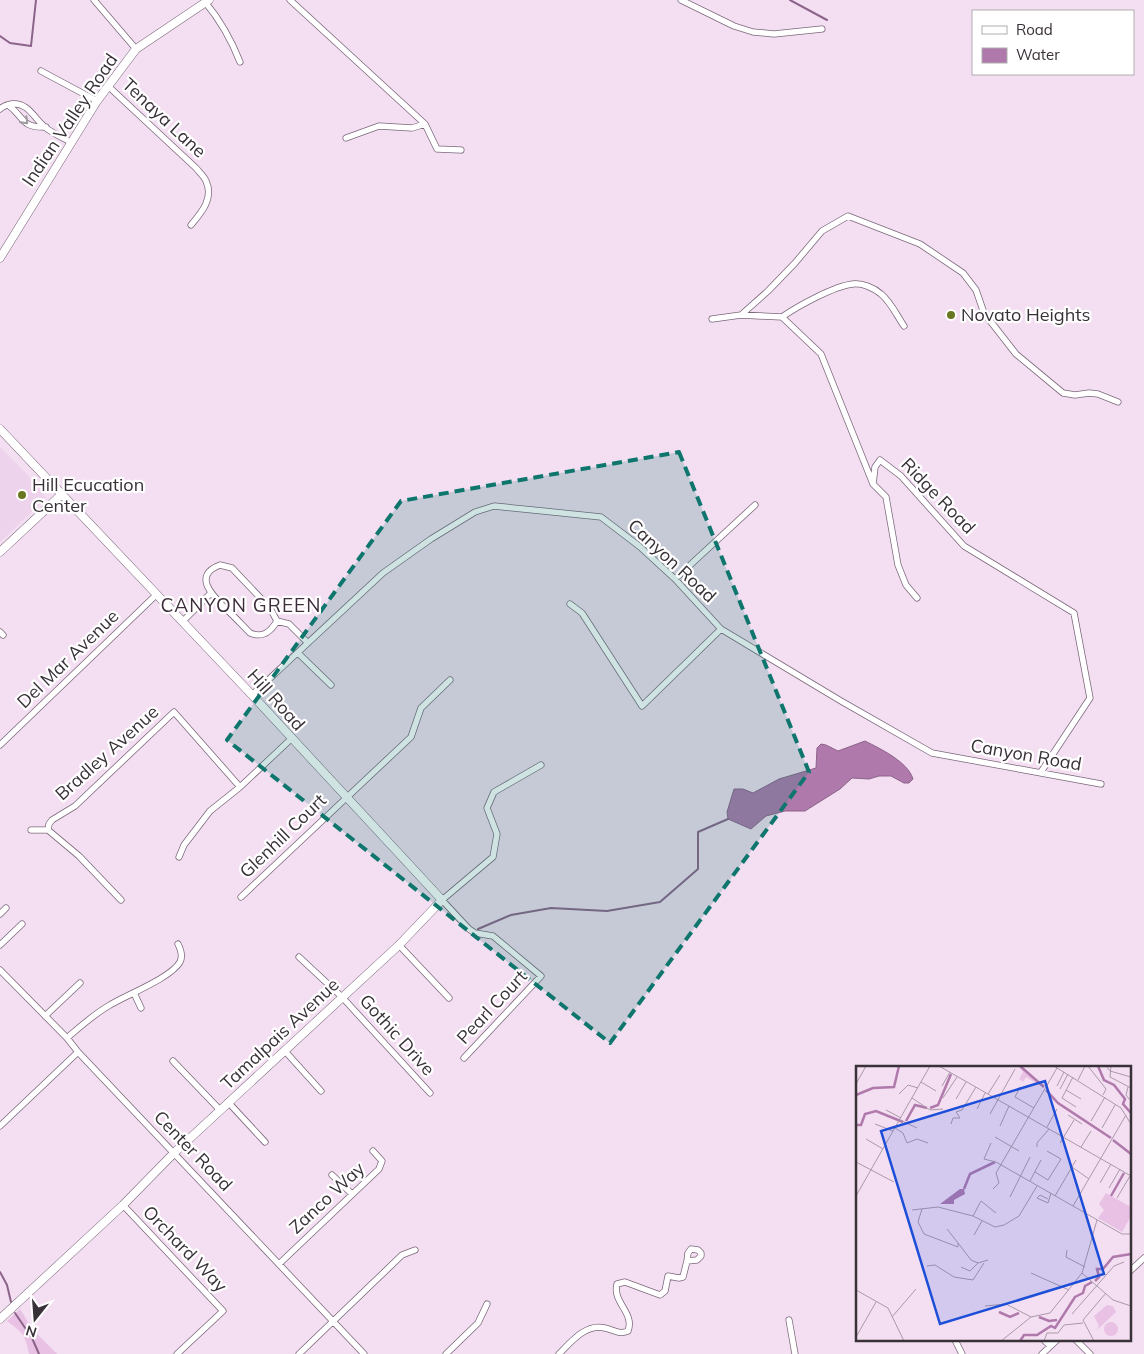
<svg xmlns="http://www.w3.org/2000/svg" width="1144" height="1354" font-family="Mulish,sans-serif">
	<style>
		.built { fill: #edd3ec }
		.green { fill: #e8c1e5 }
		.water { fill: #af79ac; stroke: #8c6389 }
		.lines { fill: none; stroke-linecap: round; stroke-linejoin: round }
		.stream { stroke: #8c6389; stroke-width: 2 }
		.street-casing { stroke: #7a6879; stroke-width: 7 }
		.secondary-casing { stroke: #7a6879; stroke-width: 9 }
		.street { stroke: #fff; stroke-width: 5.5 }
		.secondary { stroke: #fff; stroke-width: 8 }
		.oneway { stroke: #9c989c }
		.marked { fill: #0f766e; fill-opacity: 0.2; stroke: #0f766e; stroke-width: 4; stroke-dasharray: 10 6; stroke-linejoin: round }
		.poi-dot { fill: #697723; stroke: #fff; stroke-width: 2 }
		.labels { text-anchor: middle; stroke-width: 4.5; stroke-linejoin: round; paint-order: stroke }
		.street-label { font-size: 18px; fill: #393138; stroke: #fff }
		.poi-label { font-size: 18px; fill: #393138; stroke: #fff; text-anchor: start }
		.neighbourhood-label { font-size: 19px; letter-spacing: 1px; fill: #3e2e3d; stroke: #fff }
		.inset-river { fill: none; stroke: #af79ac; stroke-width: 2.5 }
		.inset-road { fill: none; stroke: #a999a8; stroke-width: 1 }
		.view { fill: #1d4ed8; fill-opacity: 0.15; stroke: #1d4ed8; stroke-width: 2.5 }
		.inset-edge { fill: none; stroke: #393138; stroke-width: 2.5 }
	</style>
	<rect width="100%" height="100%" fill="#f4dff2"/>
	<path class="built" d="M0,447L42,490L45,497L41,503L0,542Z"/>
	<path class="green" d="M20,1309L33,1330L57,1354H29C25,1334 23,1333 7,1321Z"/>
	<path class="water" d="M865,741C881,749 908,762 913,779L909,783H904L891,776H879L869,779L852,778L840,789L805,811H785L766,816L751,829L728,819L727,812L734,789H743L753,793L779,779L816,768L817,748L821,744L826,745L838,751Z"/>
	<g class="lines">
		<path class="stream" d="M790,0L827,20
			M0,36L10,43L31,46L36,0
			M478,929L511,915L551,908L607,911L660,902L698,869V832L728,819
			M0,1272L7,1285L11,1302
			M15,1313L32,1338L39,1354"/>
		<defs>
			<path id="street" d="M94,0L136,49
				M290,0L425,124L437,149L461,150
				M681,0L734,26L753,32L774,34L822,29
				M205,2C221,21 231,39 240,62
				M41,71L97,101
				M108,86L196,168C199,172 204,176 206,181C214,198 202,212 191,225
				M8,105C25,117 20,128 46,127
				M0,109C3,106 6,105 11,104C29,102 34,119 46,128C54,134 63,138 71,142
				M346,138L379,126L412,128L425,124
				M741,315L768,291L795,263L822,231L848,216L920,244L963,273L976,290L984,313L1016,354L1063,393L1075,395L1089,393L1098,394L1118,402
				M782,317C798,306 834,286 853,284C863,283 874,288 881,294C891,302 897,316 904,326
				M712,319L741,315L782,317L821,354L873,484L875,467L880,460L901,476L964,546L1074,613L1090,698L1041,772
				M873,484L886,497L898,565L906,585L917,598
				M220,565L232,568L270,608L277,621C270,633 262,638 250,633C242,625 235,617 227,610C214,597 191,576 220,565Z
				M675,579L755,505
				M570,604L582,613L642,706L721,629
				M277,621L289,624L308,643
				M182,622L211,593
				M0,632L3,635
				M298,653L331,685
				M252,695L383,573L431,539L475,512L494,506L543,511L601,517L639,546L675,579L721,629L841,701L932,753L1101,784
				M0,745L156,595
				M31,830H48
				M179,857L184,845L210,811L240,787L291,739
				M241,897L411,737L421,708L450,680
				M121,900L79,856L48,830L49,824L52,820L75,806L174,712L240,787
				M0,914L6,908
				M0,945L22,924
				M399,945L449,998
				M299,957L342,997L430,1093
				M0,970L67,1038L78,1052L364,1354
				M134,993L141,1008
				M45,1016L80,983
				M67,1038C81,1026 94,1014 110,1005C126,995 171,978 180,962C183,956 181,950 178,944
				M284,1050L321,1091
				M464,1058L541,976L493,936L475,933L469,929L442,900L493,857L497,834L487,808L494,792L541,765
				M173,1061L220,1110
				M228,1102L265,1142
				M0,1126L78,1052
				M332,1175L352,1194
				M123,1205L223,1311L177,1354
				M280,1263L379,1169L382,1161L373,1151
				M1130,1271L1144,1258
				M789,1320L795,1354
				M955,1340L962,1354
				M1044,1340L1050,1346
				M1076,1340L1090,1354
				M299,1354L402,1255L415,1250
				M446,1354L478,1323L487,1304
				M559,1354C571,1342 586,1323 605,1328C614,1330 619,1335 628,1331C635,1313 612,1302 617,1284L625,1282L660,1295L665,1291L668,1276L679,1278L683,1277L687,1261L697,1260L701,1256V1253L698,1250L691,1249L688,1253L687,1261
				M1042,1354L1057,1340"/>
			<path id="secondary" d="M0,258L97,101L136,49L209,0
				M0,429L252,695L442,900L399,945L174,1153L123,1205L0,1319
				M0,552L62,494"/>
		</defs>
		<use href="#street" class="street-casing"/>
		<use href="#secondary" class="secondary-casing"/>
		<use href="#street" class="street"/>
		<use href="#secondary" class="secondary"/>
	</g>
	<defs><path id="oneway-chevron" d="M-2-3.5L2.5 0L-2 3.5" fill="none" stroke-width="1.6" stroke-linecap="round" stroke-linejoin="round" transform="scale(1.25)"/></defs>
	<use class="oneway" href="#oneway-chevron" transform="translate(25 121) rotate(45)"/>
	<path class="marked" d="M679,452L809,772L610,1043L227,740L401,501Z"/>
	<g class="poi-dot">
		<circle cx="951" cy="315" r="5"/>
		<circle cx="22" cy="495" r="5"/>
	</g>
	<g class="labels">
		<g class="street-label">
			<text transform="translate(164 118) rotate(43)" y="6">Tenaya Lane</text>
			<text transform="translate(70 120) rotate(-56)" y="6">Indian Valley Road</text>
			<text transform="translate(938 496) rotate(46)" y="6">Ridge Road</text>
			<text transform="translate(672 561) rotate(43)" y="6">Canyon Road</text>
			<text transform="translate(68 659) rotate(-44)" y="6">Del Mar Avenue</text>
			<text transform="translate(276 700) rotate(48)" y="6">Hill Road</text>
			<text transform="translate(107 753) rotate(-42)" y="6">Bradley Avenue</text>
			<text transform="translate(1026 755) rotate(10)" y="6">Canyon Road</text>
			<text transform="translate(283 836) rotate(-44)" y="6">Glenhill Court</text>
			<text transform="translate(492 1007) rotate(-47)" y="6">Pearl Court</text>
			<text transform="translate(280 1034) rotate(-43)" y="6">Tamalpais Avenue</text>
			<text transform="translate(397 1035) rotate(48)" y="6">Gothic Drive</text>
			<text transform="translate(193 1151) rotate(46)" y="6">Center Road</text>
			<text transform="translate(327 1198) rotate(-43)" y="6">Zanco Way</text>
			<text transform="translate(185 1249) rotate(46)" y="6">Orchard Way</text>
		</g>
		<g class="poi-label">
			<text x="961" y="321">Novato Heights</text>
			<text x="32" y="491">Hill Ecucation<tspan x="32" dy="21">Center</tspan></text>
		</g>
		<g class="neighbourhood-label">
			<text x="241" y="612">CANYON GREEN</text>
		</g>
	</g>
	<g transform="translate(856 1066)">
		<rect width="275" height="275" fill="#f4dff2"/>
		<path d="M163,0L184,16L188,22L170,11L167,16L163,13L167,6ZM250,127L275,141V150L266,166L242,152L248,144L243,138ZM251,239L257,240L260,246L241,264L243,260L238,250ZM248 263a7 7 0 1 1 14 0a7 7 0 1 1-14 0Z" fill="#e8c1e5"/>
		<path d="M104,123H108L109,128L98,134V138H84Z" fill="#af79ac"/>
		<path class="inset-river" d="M164,0L188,21M242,0L248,14L258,19L269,33L267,38L275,47M190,24L202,37L255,72M0,29L17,22L38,21L43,0M74,42L82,39L95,8M50,55L59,39L71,42M0,59H5L9,48L20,45L47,56M257,74L275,88M108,123L114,108L139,96M255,130L268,107M239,215L243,211L241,203H247L257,191L275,188M143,246L154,251L163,247M183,251L193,255L201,254M164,275L168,269H181L195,260L199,262L219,231L227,227L229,220L236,216"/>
		<path class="inset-road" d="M83,0L275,110M198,0L265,42L275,58M232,0L250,23L247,29M250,0L254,5L275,11M255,0L254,11L275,22M217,11L206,32L220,41M222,14L229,0M65,16L80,25M0,18L10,0M86,20L94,6M201,20L208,6M164,21L159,31L178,42M272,21L270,29L275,35M204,23L212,8M210,24L225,33M43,28L52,19L62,22M132,28L144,9M56,32L74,44L87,43M87,32L101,11M100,33L110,16M121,43L129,27M30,44L45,52M134,48L159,3M212,49L226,58M44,54L61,62M235,55L249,31M19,58L37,65M95,58L97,52H104L100,46L106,44L120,21M144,60L153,40M191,61L201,43M39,62L47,67L51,77L61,73L72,77M246,62L259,39M139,71L163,85M10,73L27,83M135,77L128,93L140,96L266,168H275M204,77L218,54M181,81V77L193,63M225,81L235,65M0,96L38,116M216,101L233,113M179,106L192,114L205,93L191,85M174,115L185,94M244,117L255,98M253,122L264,103M137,123L143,117L140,107L201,2M0,130L74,0M199,130L220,94M154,131L174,91M261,132L274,110M192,133L184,129L181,132L192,137L195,127M217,140L270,49M66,143L62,156L68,168L102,181V177L115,194L122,197L132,194M56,144L82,141L117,150L139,161L148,159L163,150L181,120M117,150L125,135L140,147M91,163L102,177M118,169L126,155M211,184L210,191L229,201M71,200L79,199L98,211L117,214L128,197M105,201L114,205L122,197M175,207L213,224M226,207L257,234L275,240M0,224L32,242L48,275M129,240L150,238L175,251M216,248L258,200L268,196M36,251L60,223M0,271L20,236M145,275L175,251L194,247L226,207L241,154M188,275L191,267H202L208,259L227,257M238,275L227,254L250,227"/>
		<path class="view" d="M189,15L248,208L84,258L25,65Z"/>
		<rect width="275" height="275" class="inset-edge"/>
	</g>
	<rect x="972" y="10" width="162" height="65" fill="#ffffff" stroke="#b0adaf"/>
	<rect x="982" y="26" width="25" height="8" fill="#ffffff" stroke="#b0adaf"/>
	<text x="1016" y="35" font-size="15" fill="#393138">Road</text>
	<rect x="982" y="48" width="25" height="15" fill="#af79ac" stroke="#b0adaf"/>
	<text x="1016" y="60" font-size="15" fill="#393138">Water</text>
	<g transform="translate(35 1319) rotate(197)" stroke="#ffffff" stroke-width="4" paint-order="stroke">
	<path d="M0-4L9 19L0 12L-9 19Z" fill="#393138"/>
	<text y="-8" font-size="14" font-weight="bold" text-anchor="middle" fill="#393138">N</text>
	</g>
</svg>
